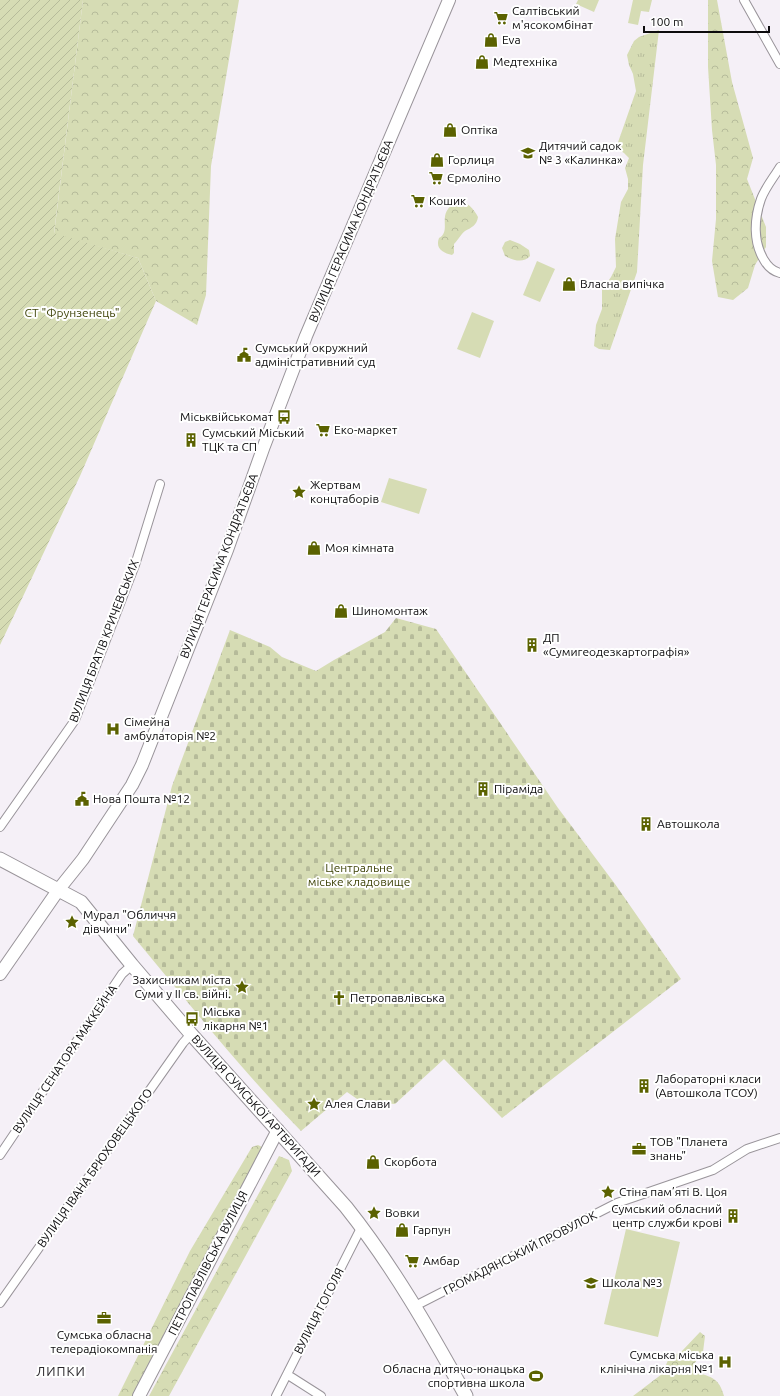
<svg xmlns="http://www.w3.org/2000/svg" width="780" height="1396" font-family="Ubuntu,sans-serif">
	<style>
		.grass { fill: url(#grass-tufts) }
		.forest { fill: url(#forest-crowns) }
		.cemetery { fill: url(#cemetery-stones) }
		.park { fill: #d6dcb4 }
		.garden { fill: url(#garden-furrows) }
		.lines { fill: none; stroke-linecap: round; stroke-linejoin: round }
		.street-casing { stroke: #99949a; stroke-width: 10 }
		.secondary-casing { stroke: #99949a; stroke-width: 14 }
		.primary-casing { stroke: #99949a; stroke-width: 15 }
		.street { stroke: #fff; stroke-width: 8 }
		.secondary { stroke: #fff; stroke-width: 12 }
		.primary { stroke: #fff; stroke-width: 13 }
		.labels { text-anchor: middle; stroke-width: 4; stroke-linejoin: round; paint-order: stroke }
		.poi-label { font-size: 12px; fill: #0c0b0d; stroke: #fff; text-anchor: start }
		.street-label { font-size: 12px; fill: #0c0b0d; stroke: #fff }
		.park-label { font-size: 12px; fill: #3f4409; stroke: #fff }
		.neighbourhood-label { font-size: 13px; letter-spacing: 1px; fill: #2b282d; stroke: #fff }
	</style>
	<defs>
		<pattern id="grass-tufts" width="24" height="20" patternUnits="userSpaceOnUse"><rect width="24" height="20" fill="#d6dcb4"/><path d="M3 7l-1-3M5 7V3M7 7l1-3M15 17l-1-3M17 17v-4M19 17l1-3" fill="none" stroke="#b6bb9a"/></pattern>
		<pattern id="forest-crowns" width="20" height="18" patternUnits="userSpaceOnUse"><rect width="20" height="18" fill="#d6dcb4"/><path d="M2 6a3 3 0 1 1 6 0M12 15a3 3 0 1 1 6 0" fill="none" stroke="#b6bb9a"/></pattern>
		<pattern id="cemetery-stones" width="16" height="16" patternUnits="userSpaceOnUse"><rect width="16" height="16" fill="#d6dcb4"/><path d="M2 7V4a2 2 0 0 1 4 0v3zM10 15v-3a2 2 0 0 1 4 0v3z" fill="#b6bb9a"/></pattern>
		<pattern id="garden-furrows" width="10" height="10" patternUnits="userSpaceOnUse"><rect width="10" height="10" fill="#d6dcb4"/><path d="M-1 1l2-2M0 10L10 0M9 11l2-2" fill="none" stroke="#b6bb9a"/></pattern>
	</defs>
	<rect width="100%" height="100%" fill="#f5f0f7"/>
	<path class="grass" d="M659,30L643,165L637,272L610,350L599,349L594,346L596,325L602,309V290L611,277L616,267L615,239L621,202L628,189V179L625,168L629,158L624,153L616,148L636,91L633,74L629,65L627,55L634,41L639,37Z"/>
	<path class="forest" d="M83,0H239L211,166L206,295L197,325L156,301L138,258L54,234Z
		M708,0H717L732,82L753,158L747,179L766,227V247L755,265L748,288L733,300L718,297L712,261L716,219V165L712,130L708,67Z
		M458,201C467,201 474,209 478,217C477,225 471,228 465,231C461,234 458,240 454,244V253L452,255C443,253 435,249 439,238C453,230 434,213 458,201Z
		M510,240L520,244L529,250L530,256C523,264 513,260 505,256L502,248L505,242Z
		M258,1145L262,1147L264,1151L133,1396H118L190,1251L252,1147Z
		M279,1156L289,1160L292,1171L169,1396H149Z
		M700,1332L705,1336L703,1352L694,1364L693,1368L695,1372C712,1377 719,1378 724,1396H633L662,1374L669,1358L682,1351Z"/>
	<path class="cemetery" d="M396,618L436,629L558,808L615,884L681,979L502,1118L444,1059L395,1104L360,1101L347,1092L301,1131C241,1070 188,1002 133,936L172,786L230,630L270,647L282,657L316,671L334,660L385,632Z"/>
	<path class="park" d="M578,0H599L594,12L576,4Z
		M633,0H652L649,12L641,11L638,25L628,23Z
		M537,261L555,269L540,302L523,295Z
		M472,312L494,321L480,358L457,349Z
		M389,478L427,489L419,514L381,502Z
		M626,1229L680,1242L658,1337L604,1324Z"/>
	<path class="garden" d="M0,0H83L54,233L138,258L156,301L80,476L0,645Z"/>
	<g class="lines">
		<defs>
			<path id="street" d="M744,0L780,64
				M780,167C774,177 765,188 761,199C754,219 753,242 764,260C768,267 772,271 780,273
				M0,827L75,720L135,565L160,484
				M0,1155L122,974L132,965
				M0,1303L183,1043L191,1034
				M415,1306L617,1203L713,1170L747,1149L780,1138
				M288,1375L321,1396
				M276,1396L362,1226"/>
			<path id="secondary" d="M0,974L59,889L83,859L132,785L142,765L227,550L264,446L306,336L449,0
				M139,1396L278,1130"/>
			<path id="primary" d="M0,859L81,902L132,965L191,1034L346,1207C393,1266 430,1331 466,1396"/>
		</defs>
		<use href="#street" class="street-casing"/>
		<use href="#secondary" class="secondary-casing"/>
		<use href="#primary" class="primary-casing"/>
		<use href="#street" class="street"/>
		<use href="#secondary" class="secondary"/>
		<use href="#primary" class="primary"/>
	</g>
	<defs>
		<symbol id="supermarket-bare" viewBox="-9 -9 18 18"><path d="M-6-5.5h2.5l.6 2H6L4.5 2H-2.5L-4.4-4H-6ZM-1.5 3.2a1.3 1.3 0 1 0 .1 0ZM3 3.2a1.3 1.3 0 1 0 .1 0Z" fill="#5b6200" stroke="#fff" stroke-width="2.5" paint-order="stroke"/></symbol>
		<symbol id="shop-bare" viewBox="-9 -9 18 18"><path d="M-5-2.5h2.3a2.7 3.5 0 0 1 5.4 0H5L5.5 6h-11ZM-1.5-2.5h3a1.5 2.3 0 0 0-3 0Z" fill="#5b6200" stroke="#fff" stroke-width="2.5" paint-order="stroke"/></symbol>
		<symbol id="school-bare" viewBox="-9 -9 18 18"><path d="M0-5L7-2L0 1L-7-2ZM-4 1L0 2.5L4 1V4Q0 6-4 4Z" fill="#5b6200" stroke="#fff" stroke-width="2.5" paint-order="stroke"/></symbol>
		<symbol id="civic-bare" viewBox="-9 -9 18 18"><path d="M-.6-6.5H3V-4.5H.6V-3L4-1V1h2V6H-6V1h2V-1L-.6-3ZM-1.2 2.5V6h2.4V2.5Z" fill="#5b6200" stroke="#fff" stroke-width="2.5" paint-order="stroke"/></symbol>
		<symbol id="bus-bare" viewBox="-9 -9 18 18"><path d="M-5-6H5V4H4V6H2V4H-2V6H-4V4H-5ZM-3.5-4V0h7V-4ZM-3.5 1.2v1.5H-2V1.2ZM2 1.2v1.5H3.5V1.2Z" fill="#5b6200" stroke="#fff" stroke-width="2.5" paint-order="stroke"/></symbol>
		<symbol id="building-bare" viewBox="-9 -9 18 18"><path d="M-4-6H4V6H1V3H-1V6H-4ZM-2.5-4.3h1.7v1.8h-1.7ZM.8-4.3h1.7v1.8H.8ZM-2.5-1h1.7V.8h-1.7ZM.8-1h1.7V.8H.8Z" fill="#5b6200" stroke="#fff" stroke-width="2.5" paint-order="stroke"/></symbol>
		<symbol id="sight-bare" viewBox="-9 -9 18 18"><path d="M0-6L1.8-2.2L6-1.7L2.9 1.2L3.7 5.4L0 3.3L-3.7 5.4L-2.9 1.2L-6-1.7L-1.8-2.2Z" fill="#5b6200" stroke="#fff" stroke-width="2.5" paint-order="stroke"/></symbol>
		<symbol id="hospital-bare" viewBox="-9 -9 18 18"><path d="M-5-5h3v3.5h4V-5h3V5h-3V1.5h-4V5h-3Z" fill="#5b6200" stroke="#fff" stroke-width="2.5" paint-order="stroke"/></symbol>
		<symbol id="church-bare" viewBox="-9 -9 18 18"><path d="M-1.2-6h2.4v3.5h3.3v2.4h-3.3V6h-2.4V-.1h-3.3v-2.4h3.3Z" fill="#5b6200" stroke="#fff" stroke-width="2.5" paint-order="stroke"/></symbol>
		<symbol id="office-bare" viewBox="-9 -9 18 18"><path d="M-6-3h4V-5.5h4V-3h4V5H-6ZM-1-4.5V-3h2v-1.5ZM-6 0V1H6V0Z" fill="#5b6200" stroke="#fff" stroke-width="2.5" paint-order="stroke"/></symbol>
		<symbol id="stadium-bare" viewBox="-9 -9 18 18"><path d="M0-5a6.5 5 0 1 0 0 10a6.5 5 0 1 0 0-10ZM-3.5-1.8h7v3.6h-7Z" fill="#5b6200" stroke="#fff" stroke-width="2.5" paint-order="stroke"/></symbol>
	</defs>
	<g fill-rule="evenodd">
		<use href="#supermarket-bare" x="491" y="8" width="20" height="20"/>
		<use href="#shop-bare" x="481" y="30" width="20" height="20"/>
		<use href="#shop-bare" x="472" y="52" width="20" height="20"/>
		<use href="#shop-bare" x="440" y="120" width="20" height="20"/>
		<use href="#school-bare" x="518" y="143" width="20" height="20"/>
		<use href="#shop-bare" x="427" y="150" width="20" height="20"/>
		<use href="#supermarket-bare" x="426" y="168" width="20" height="20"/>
		<use href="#supermarket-bare" x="408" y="191" width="20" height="20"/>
		<use href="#shop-bare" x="559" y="274" width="20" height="20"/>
		<use href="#civic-bare" x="234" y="345" width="20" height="20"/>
		<use href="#bus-bare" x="274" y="407" width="20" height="20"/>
		<use href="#supermarket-bare" x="313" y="420" width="20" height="20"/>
		<use href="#building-bare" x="181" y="430" width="20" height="20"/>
		<use href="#sight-bare" x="289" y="482" width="20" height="20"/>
		<use href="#shop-bare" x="304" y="538" width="20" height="20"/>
		<use href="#shop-bare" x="331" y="601" width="20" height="20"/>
		<use href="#building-bare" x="522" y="635" width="20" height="20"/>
		<use href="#hospital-bare" x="103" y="719" width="20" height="20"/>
		<use href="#building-bare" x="473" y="779" width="20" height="20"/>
		<use href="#civic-bare" x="72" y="789" width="20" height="20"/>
		<use href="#building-bare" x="636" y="814" width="20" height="20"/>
		<use href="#sight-bare" x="62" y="912" width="20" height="20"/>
		<use href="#sight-bare" x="232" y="977" width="20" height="20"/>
		<use href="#church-bare" x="329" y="988" width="20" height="20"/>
		<use href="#bus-bare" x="182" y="1009" width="20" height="20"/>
		<use href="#building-bare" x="634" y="1076" width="20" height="20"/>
		<use href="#sight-bare" x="304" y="1094" width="20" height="20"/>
		<use href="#office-bare" x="629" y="1139" width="20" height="20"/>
		<use href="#shop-bare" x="363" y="1152" width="20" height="20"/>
		<use href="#sight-bare" x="598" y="1182" width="20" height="20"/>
		<use href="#sight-bare" x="364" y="1203" width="20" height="20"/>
		<use href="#building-bare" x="723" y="1206" width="20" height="20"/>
		<use href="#shop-bare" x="392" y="1220" width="20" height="20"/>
		<use href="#supermarket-bare" x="402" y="1251" width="20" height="20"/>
		<use href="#school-bare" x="581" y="1273" width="20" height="20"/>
		<use href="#office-bare" x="94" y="1308" width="20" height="20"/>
		<use href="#hospital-bare" x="715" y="1352" width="20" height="20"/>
		<use href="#stadium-bare" x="526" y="1366" width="20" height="20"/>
	</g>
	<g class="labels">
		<g class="poi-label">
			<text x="512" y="15">Салтівський<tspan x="512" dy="14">м'ясокомбінат</tspan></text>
			<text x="502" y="44">Eva</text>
			<text x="493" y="66">Медтехніка</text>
			<text x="461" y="134">Оптіка</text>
			<text x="539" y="150">Дитячий садок<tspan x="539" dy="14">№ 3 «Калинка»</tspan></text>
			<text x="448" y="164">Горлиця</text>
			<text x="447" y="182">Єрмоліно</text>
			<text x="429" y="205">Кошик</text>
			<text x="580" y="288">Власна випічка</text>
			<text x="255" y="352">Сумський окружний<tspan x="255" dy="14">адміністративний суд</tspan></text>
			<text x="273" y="421" text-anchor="end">Міськвійськомат</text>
			<text x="334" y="434">Еко-маркет</text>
			<text x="202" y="437">Сумський Міський<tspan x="202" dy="14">ТЦК та СП</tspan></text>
			<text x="310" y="489">Жертвам<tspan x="310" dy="14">концтаборів</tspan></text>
			<text x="325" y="552">Моя кімната</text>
			<text x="352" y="615">Шиномонтаж</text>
			<text x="543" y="642">ДП<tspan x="543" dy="14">«Сумигеодезкартографія»</tspan></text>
			<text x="124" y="726">Сімейна<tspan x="124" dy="14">амбулаторія №2</tspan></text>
			<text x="494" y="793">Піраміда</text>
			<text x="93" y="803">Нова Пошта №12</text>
			<text x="657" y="828">Автошкола</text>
			<text x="83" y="919">Мурал "Обличчя<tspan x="83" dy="14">дівчини"</tspan></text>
			<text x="231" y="984" text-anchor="end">Захисникам міста<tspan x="231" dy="14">Суми у ІІ св. війні.</tspan></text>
			<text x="350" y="1002">Петропавлівська</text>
			<text x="203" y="1016">Міська<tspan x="203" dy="14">лікарня №1</tspan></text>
			<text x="655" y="1083">Лабораторні класи<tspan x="655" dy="14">(Автошкола ТСОУ)</tspan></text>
			<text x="325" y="1108">Алея Слави</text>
			<text x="650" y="1146">ТОВ "Планета<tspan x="650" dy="14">знань"</tspan></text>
			<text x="384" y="1166">Скорбота</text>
			<text x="619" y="1196">Стіна пам’яті В. Цоя</text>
			<text x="722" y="1213" text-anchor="end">Сумський обласний<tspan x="722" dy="14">центр служби крові</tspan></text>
			<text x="385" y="1217">Вовки</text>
			<text x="413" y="1234">Гарпун</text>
			<text x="423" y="1265">Амбар</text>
			<text x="602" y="1287">Школа №3</text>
			<text x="104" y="1339" text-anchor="middle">Сумська обласна<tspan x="104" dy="14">телерадіокомпанія</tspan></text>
			<text x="714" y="1359" text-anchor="end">Сумська міська<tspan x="714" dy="14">клінічна лікарня №1</tspan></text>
			<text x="525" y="1373" text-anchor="end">Обласна дитячо-юнацька<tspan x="525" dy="14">спортивна школа</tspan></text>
		</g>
		<g class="street-label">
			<text transform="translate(351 231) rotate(-67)" y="4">ВУЛИЦЯ ГЕРАСИМА КОНДРАТЬЄВА</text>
			<text transform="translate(219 566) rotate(-69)" y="4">ВУЛИЦЯ ГЕРАСИМА КОНДРАТЬЄВА</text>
			<text transform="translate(104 641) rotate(-69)" y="4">ВУЛИЦЯ БРАТІВ КРИЧЕВСЬКИХ</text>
			<text transform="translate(65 1059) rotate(-56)" y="4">ВУЛИЦЯ СЕНАТОРА МАККЕЙНА</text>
			<text transform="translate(256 1106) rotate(48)" y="4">ВУЛИЦЯ СУМСЬКОЇ АРТБРИГАДИ</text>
			<text transform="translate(95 1168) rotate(-55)" y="4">ВУЛИЦЯ ІВАНА БРЮХОВЕЦЬКОГО</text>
			<text transform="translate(520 1253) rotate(-27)" y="4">ГРОМАДЯНСЬКИЙ ПРОВУЛОК</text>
			<text transform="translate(208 1263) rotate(-63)" y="4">ПЕТРОПАВЛІВСЬКА ВУЛИЦЯ</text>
			<text transform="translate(319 1311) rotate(-63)" y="4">ВУЛИЦЯ ГОГОЛЯ</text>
		</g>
		<g class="park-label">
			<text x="72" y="317">СТ "Фрунзенець"</text>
			<text x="359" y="872">Центральне<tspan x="359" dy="14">міське кладовище</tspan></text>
		</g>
		<g class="neighbourhood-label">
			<text x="61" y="1376">ЛИПКИ</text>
		</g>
	</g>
	<path d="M644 26v6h125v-6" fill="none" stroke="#0c0b0d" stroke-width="2"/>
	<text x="650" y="26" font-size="12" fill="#0c0b0d" stroke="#ffffff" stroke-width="3" paint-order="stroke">100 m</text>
</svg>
